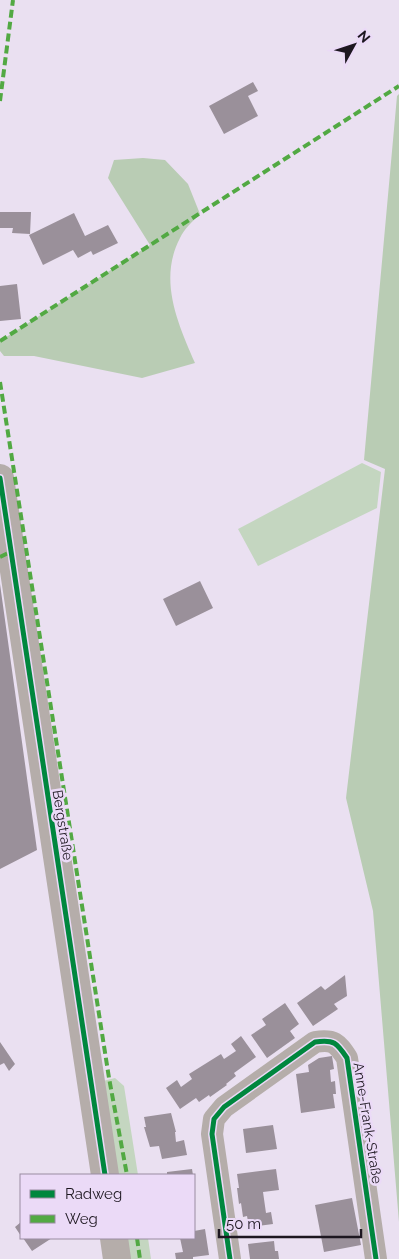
<svg xmlns="http://www.w3.org/2000/svg" width="399" height="1259" font-family="Raleway,sans-serif">
	<style>
		.green { fill: #c4d6c0 }
		.forest { fill: #b9ccb4 }
		.building { fill: #9a909a }
		.lines { fill: none; stroke-linecap: round; stroke-linejoin: round }
		.minor { stroke: #b5adaa; stroke-width: 22 }
		.tertiary { stroke: #b5adaa; stroke-width: 28 }
		.quiet { stroke: #52a943; stroke-width: 4; stroke-dasharray: 8 4; stroke-linecap: butt }
		.cycleway-casing { stroke: #ebdaf7; stroke-width: 8 }
		.cycleway { stroke: #00873e; stroke-width: 5 }
		.labels { text-anchor: middle; stroke-width: 5; stroke-linejoin: round; paint-order: stroke }
		.street-label { font-size: 14px; fill: #1d1720; stroke: #ebdaf7 }
	</style>
	<rect width="100%" height="100%" fill="#eae0f1"/>
	<path class="green" d="M362,463L381,472L377,508L258,566L238,529Z
		M115,1078L124,1086L138,1175H113L99,1082Z
		M122,1238H148L151,1259H125Z"/>
	<path class="forest" d="M399,94V1222L373,911L346,798L385,469L364,460L397,96Z
		M143,158L165,160L188,184L200,214C193,221 184,229 180,238C158,280 178,324 195,363L142,378L34,356H4L0,351V341L150,245L108,178L114,160Z"/>
	<path class="building" d="M253,82L258,91L248,96L258,116L224,134L209,106Z
		M0,212H31L30,234L12,233L13,228H0Z
		M74,213L85,236L108,225L118,243L93,255L91,251L78,258L73,250L43,265L29,235Z
		M17,284L21,319L0,321V286Z
		M200,581L213,608L176,626L163,599Z
		M0,584L37,850L0,869Z
		M345,975L347,996L334,1004L338,1009L313,1026L297,1003L321,986L325,990Z
		M285,1003L299,1024L290,1031L295,1038L267,1058L251,1035L266,1025L262,1019Z
		M241,1036L256,1057L234,1073L236,1076L226,1084L227,1085L210,1097L209,1095L199,1102L196,1098L180,1109L166,1088L177,1080L181,1087L192,1079L189,1074L221,1054L224,1059L236,1051L231,1044Z
		M0,1042L15,1064L9,1071L4,1063L0,1065Z
		M332,1056L334,1069L330,1070L331,1082L335,1081L336,1094H333L335,1108L301,1113L296,1074L309,1072L308,1065L319,1058Z
		M171,1113L176,1132H175L176,1142L184,1140L187,1155L162,1159L159,1146L150,1147L144,1127H146L144,1117Z
		M273,1125L277,1149L246,1153L243,1129Z
		M192,1169L193,1175H167V1172Z
		M276,1169L279,1190L263,1192L266,1213L271,1212L273,1224L249,1227L247,1216L243,1217L241,1203L239,1204L237,1188H239L237,1174Z
		M352,1198L361,1245L324,1252L315,1205Z
		M21,1222V1236L15,1227Z
		M205,1229L209,1255L193,1257V1259H176L175,1253L183,1252L180,1238H194V1231Z
		M23,1238H52L32,1251Z
		M274,1241L275,1251H278L279,1259H250L248,1244Z"/>
	<g class="lines">
		<path class="minor" d="M230,1259L212,1134L214,1119L224,1107L315,1042C334,1039 337,1043 347,1058L376,1259"/>
		<path class="tertiary" d="M0,478L105,1175
			M114,1238L117,1259"/>
		<path class="quiet" d="M0,101L13,0
			M0,341L399,86
			M0,382L109,1078L127,1175
			M0,557L12,551
			M137,1238L140,1259"/>
		<defs>
			<path id="cycleway" d="M0,478L105,1175
				M230,1259L212,1134L214,1119L224,1107L315,1042C334,1039 337,1043 347,1058L376,1259"/>
		</defs>
		<use href="#cycleway" class="cycleway-casing"/>
		<use href="#cycleway" class="cycleway"/>
	</g>
	<g class="labels">
		<g class="street-label">
			<text transform="translate(63 825) rotate(81)" y="5">Bergstraße</text>
			<text transform="translate(368 1123) rotate(81)" y="5">Anne-Frank-Straße</text>
		</g>
	</g>
	<rect x="20" y="1174" width="175" height="65" fill="#ebdaf7" stroke="#998ca1"/>
	<rect x="30" y="1190" width="25" height="8" fill="#00873e" stroke="#998ca1"/>
	<text x="65" y="1199" font-size="15" fill="#1d1720">Radweg</text>
	<rect x="30" y="1215" width="25" height="8" fill="#52a943" stroke="#998ca1"/>
	<text x="65" y="1224" font-size="15" fill="#1d1720">Weg</text>
	<g transform="translate(354 45) rotate(50)" stroke="#ebdaf7" stroke-width="4" paint-order="stroke">
	<path d="M0-4L9 19L0 12L-9 19Z" fill="#1d1720"/>
	<text y="-8" font-size="14" font-weight="bold" text-anchor="middle" fill="#1d1720">N</text>
	</g>
	<path d="M219 1229v8h142v-8" fill="none" stroke="#1d1720" stroke-width="2.5"/>
	<text x="226" y="1229" font-size="15" fill="#1d1720" stroke="#ebdaf7" stroke-width="4" paint-order="stroke">50 m</text>
</svg>
